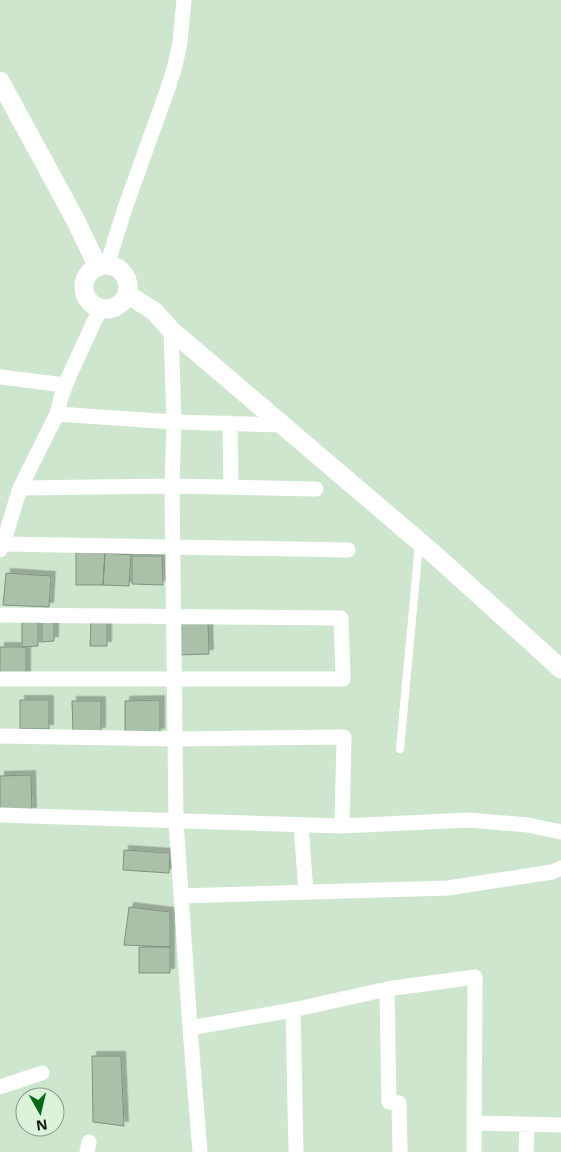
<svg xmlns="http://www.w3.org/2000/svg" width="561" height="1152" font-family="'Open Sans',sans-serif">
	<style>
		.building { fill: #aac0a9; stroke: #7f937e; filter: url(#shadow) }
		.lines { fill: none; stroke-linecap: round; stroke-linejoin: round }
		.service { stroke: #fff; stroke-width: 8 }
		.minor { stroke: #fff; stroke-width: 15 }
		.tertiary { stroke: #fff; stroke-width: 19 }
	</style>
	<defs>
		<filter id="shadow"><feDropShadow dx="4.5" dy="-4.5" stdDeviation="0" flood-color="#0004"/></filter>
	</defs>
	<rect width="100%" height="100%" fill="#cfe6ce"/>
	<path class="building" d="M76,552L105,553L103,585H76Z
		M105,553L131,555L129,586L103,585Z
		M132,556H162L163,585L132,584Z
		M6,573L51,576L49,607L3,605Z
		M22,618H38V646L22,647Z
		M54,618V641L42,642V619Z
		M91,621H107V646H90Z
		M179,622H208L209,654L179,655Z
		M0,647H26V676H0Z
		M20,700H49V729H20Z
		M160,700V733H125V701Z
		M72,701H101V732H73Z
		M31,775L32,812H0V776Z
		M124,850L170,853L169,873L123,870Z
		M129,907L170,912V947L124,945Z
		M139,947H170V973H139Z
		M92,1056H121L124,1126L93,1122Z"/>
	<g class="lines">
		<path class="service" d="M400,749L419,544"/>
		<path class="minor" d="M107,265L125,208L168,88L175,66L180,42L184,0
			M171,330L174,422L172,486L176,820L190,1028L200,1152
			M0,377L65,385
			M57,414L174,422L282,425
			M230,423L231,487
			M20,488L172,486L316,489
			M3,544L348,550
			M0,550L3,544L20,488L57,414L61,397L69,376L100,309
			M0,615L341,618L343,679H0
			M0,736L176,739L344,737L342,826
			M0,815L342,826L468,820L528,825L561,832
			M301,825L306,892
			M181,896L448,888L552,872L561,868
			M387,989L389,1102L399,1103L400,1152
			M293,1010L296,1152
			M190,1028L293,1010L387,989L475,977L474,1152
			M0,1087L42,1073
			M474,1123L561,1125
			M87,1152L89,1142
			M526,1152L527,1124"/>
		<path class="tertiary" d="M0,81L76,221L98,267
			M84 287a22 22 0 1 1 44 0a22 22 0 1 1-44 0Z
			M127,294L154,311L171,330L435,555L561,669"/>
	</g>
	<g transform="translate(40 1112) rotate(172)"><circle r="24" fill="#dcf3db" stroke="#8a9b89"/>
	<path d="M0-4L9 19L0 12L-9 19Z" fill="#086913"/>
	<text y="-8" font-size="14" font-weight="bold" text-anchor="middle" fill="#0f170f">N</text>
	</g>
</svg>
